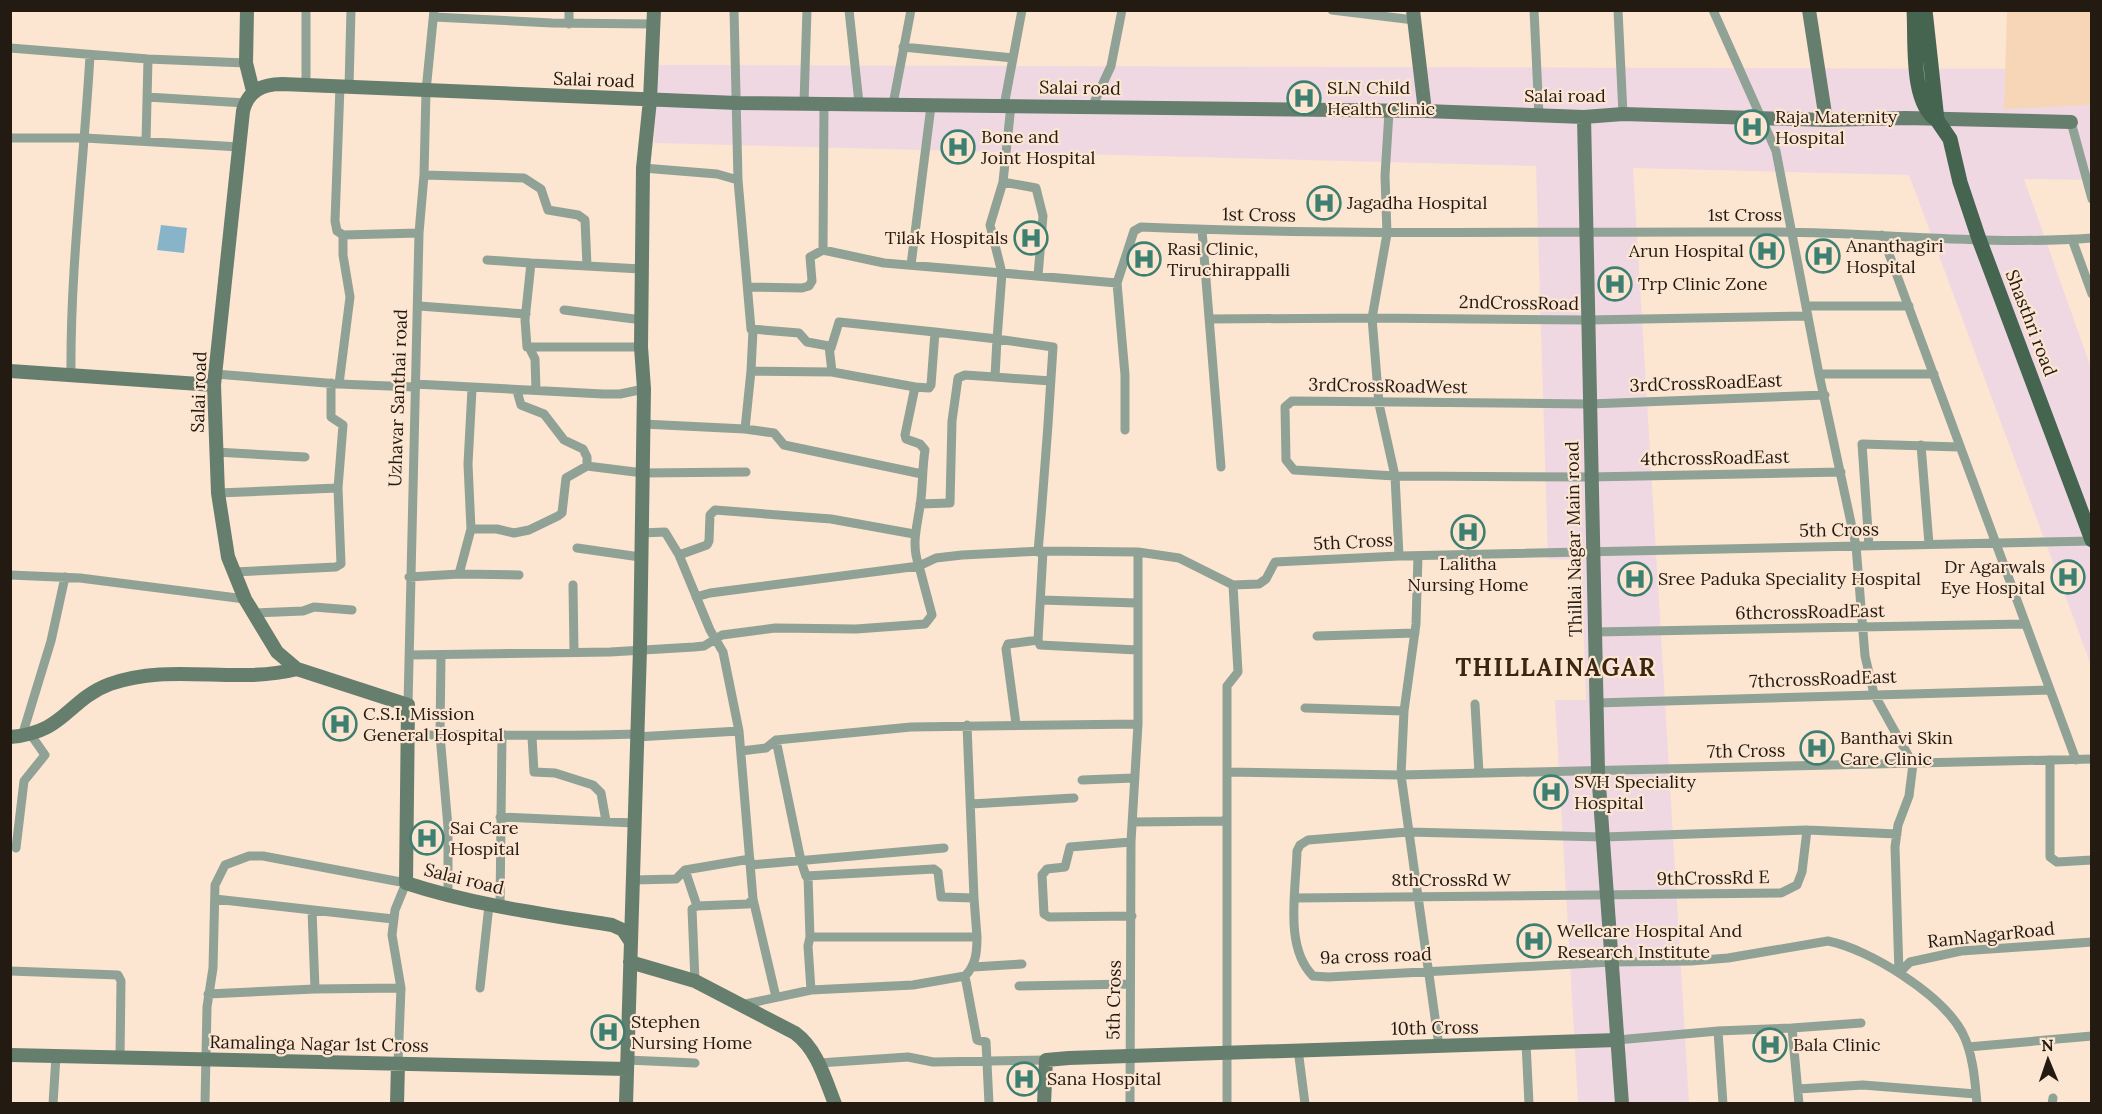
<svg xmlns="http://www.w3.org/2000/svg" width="2102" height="1114" font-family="Lora,serif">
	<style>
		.commercial { fill: #f0d8e3 }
		.built { fill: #f7d6b7 }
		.water { fill: #87b4c8 }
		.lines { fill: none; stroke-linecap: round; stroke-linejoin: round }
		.street { stroke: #90a195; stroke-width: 9 }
		.secondary { stroke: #657e6d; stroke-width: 14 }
		.primary { stroke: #466551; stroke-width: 15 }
		.labels { text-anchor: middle; stroke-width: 4.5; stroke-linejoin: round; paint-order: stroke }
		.street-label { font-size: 18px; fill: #231a11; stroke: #fce5d1 }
		.poi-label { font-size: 18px; fill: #231a11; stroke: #fce5d1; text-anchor: start }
		.district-label { font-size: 24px; font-weight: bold; letter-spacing: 1.5px; fill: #3a2611; stroke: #fce5d1 }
	</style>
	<rect width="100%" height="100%" fill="#fce5d1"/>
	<path class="commercial" d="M656,65L2091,69V180L2024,179L2091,368V665L1909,175L1633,168L1689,1103H1578L1555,700H1586L1581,560L1548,559L1536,166L654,143Z"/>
	<path class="built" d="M2007,11H2091V105L2004,109Z"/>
	<path class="water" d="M161,225L187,228L184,253L157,250Z"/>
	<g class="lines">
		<path class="street" d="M569,10V24
			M734,10L738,180
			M849,10L859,103
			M1332,10L1414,20
			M1534,10L1539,116
			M1618,10L1623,114
			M1713,10L1776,151L1819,374L1856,546L1865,656L1874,694L1913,764L1909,796L1898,825L1895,847L1899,973
			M434,17L552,23L653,24
			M903,47L1013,58
			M10,48L148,59L246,63
			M306,85V10
			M349,87L351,10
			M147,97L245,103
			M804,102L807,10
			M893,104L911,10
			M1011,105L1003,182L1036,188L1043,216L1038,276
			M1004,106L1022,10
			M1092,107L1111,66L1122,10
			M1389,112L1385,176L1387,234L1372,318L1379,404L1395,476L1399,556
			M2071,122L2092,199
			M10,138H85L240,147
			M146,141L148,59
			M643,168L717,174L738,180L751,329L799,333L807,342L829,346L832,372L915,387
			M424,175L524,178L541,189L548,210L578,215L585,220L587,266L641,269
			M1202,230L1221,467
			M343,235L419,233
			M1882,235L2076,760
			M2072,239L2092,294
			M823,250L824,103
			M487,260L531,263
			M911,265L931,106
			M587,266L531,263L525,320L527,347H641
			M1117,283L1125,375V430
			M748,287L802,288L809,286L812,281L810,257L823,250L884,263L1002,273L990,225L1003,182
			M419,306L526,314
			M1806,306H1909
			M564,310L642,320
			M1210,319L1372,318L1588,320L1808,316
			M831,348L839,322L935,332
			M530,349L535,359L536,390
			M751,371L753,330
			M215,374L339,384L414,387
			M1819,374H1934
			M71,375C70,268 84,162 90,55
			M339,384L350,297L343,255V235L337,231L335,221L340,86
			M415,384L603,394H620L644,389
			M517,391L521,405L544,414L564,440L583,449L587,457V466
			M1825,395L1589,404L1292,401L1285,407L1286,460L1294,470L1395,476L1590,477L1841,472
			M643,424L745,429L751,371L832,372
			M745,429L774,433L784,445L922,474
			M1921,445L1929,544
			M215,452L305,457
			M218,493L338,488
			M920,504L950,503L952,421L958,378L965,375L995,377
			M471,529H497L514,533L529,530L558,516L562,513L566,478L587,466L643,473L746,472
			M641,533L665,532L679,555L710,630L723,652L739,731L753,899L748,904L697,906L692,909L695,981
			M1869,546L1862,444L1959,447
			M577,548L640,557
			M1043,551L1038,640L1040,645L1137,650
			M1038,552C1044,483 1049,415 1053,347L997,339L995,377L1051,381
			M679,555L707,545L709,541L710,515L715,510L831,519L914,534
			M1418,556L1416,624L1404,711L1401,775L1439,1046
			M233,572L336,567L341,564L338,488L343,425L331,417V383
			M459,574L519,575
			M10,575L80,578L245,599
			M409,577L459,574L471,529L468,464L472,389
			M573,585L574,651
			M696,597L710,593L919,566C911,545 917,527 920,506C923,488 922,469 925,450L920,444L906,439L905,435L915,387L929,388L931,385L935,332L997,339L1002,273L1117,283L1134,231L1141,227C1350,236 1558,231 1767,232C1875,232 1984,246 2092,238
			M1041,600L1137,603
			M253,613L303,611L314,607L352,610
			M1595,632L2025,624
			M1317,636L1415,633
			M410,655L610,652L694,647L704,646L722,635L775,628L856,629L925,624L932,615L919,566L936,558L962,555L1043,551L1138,552L1179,558L1233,585L1259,584L1266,579L1275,562L1399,556L2092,541
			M441,656L440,735L448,827V897
			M1596,703L2050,690
			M1475,704L1479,773
			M408,705L419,233L424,175L426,91L434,10
			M1305,708L1404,711
			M1016,724L1006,649L1008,644L1038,640
			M406,735C483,734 559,737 636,734
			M22,736L51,641L65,577
			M532,737L534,772L555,773L593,785L601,793L606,821
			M636,737L739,731
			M776,740L801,861L806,876L934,869L938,872L941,897L974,898L967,725
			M741,751L766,748L776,740L911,727L1138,724
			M2050,760V857L2057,862L2092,860
			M1227,772V686L1238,672L1233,585
			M1082,780L1134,778
			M971,804L1074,798
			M500,817L634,823
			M1134,822L1223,821L1227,818V772L1401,775L2092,759
			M1897,834L1807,830L1603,837L1408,832L1308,840L1300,845L1297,851C1296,891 1284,947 1313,976L1328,977L1612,962L1691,961L1728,958L1828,941C1869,949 1941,994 1962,1032C1973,1053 1975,1080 1977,1104
			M1131,842L1070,847L1065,867L1047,869L1042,875L1044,914L1049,917L1132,916
			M16,848L24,781L45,755L31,735
			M751,865L944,848
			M685,870L697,906
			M808,877L810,937L808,946L811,990
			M633,880L676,879L685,870L750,859
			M974,898L977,937
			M1296,898L1781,893L1797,885L1802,872L1807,830
			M215,899L393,919
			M753,899L776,997
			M500,908L502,734
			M973,967L1022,964
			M10,971L118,975L121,981L120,1058
			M1899,973L1910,962L1961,951L2092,942
			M965,976L977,1040L986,1042L989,1104
			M1019,986L1130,984
			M480,988L489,905
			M315,989L401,988
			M208,994L315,989L312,910
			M741,1005L811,990L913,985L965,976C976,965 977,952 977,937H810
			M1792,1028L1861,1023
			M1718,1031L1723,1104
			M1617,1040L1718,1031L1792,1028L1799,1104
			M1526,1043L1529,1104
			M1968,1047L2092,1036
			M1298,1049L1305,1104
			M627,1060L695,1063
			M819,1063L908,1057L933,1062L1046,1060
			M1798,1089L1863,1085L1976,1094
			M53,1104L56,1056
			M205,1104L207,1007L213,968L215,885L225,865L249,856H263L406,883L395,910L392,935L401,988L398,1064
			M1130,1104L1131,842L1138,724V552
			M1227,1104V818
			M2052,1104L2053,1098"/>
		<path class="secondary" d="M247,10L246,63L253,91
			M1413,10L1425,111
			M1809,10L1826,120
			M1584,117L1598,771L1622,1104
			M10,371L214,385
			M10,737C65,733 67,700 110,684C171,662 235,685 297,669
			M631,942L623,930L612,925C542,914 473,905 406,883L408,705L297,669L277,652L245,599L228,557L218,493L214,385L243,111C248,91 262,84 282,84L737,103L1425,111L1584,117L1623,114L1826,120L1906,118L2071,122
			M630,962L695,981L795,1033C817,1049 825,1079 835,1104
			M10,1055L627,1069
			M397,1104L398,1064
			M626,1104L640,649L644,389L641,347L643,168L650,100L654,10
			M1044,1104L1046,1060L1069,1058L1617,1040"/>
		<path class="primary" d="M1914,10C1916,41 1910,103 1937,120
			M1925,10L1937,120L1950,139L1960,182L1979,239L2092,540"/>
	</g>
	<defs>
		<symbol id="hospital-ring" viewBox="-11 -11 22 22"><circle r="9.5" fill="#fce5d1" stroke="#3d7f70" stroke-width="1.5"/><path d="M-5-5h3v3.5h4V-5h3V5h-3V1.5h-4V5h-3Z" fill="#3d7f70"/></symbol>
	</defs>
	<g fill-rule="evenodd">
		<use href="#hospital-ring" x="1285" y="79" width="38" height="38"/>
		<use href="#hospital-ring" x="1733" y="108" width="38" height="38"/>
		<use href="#hospital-ring" x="939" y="128" width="38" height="38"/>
		<use href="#hospital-ring" x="1305" y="184" width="38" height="38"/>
		<use href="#hospital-ring" x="1012" y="219" width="38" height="38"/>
		<use href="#hospital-ring" x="1748" y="232" width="38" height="38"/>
		<use href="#hospital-ring" x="1804" y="237" width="38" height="38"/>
		<use href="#hospital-ring" x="1125" y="240" width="38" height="38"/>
		<use href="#hospital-ring" x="1596" y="265" width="38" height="38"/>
		<use href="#hospital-ring" x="1449" y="513" width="38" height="38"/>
		<use href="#hospital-ring" x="2049" y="558" width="38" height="38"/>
		<use href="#hospital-ring" x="1616" y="560" width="38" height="38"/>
		<use href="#hospital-ring" x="321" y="705" width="38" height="38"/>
		<use href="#hospital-ring" x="1798" y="729" width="38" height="38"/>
		<use href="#hospital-ring" x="1532" y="773" width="38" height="38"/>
		<use href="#hospital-ring" x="408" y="819" width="38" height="38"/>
		<use href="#hospital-ring" x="1515" y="922" width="38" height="38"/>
		<use href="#hospital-ring" x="589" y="1013" width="38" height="38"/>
		<use href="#hospital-ring" x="1751" y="1026" width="38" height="38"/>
		<use href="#hospital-ring" x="1005" y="1060" width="38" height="38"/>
	</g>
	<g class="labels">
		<g class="street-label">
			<text transform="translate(594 80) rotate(2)" y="6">Salai road</text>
			<text transform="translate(1080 88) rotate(1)" y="6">Salai road</text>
			<text x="1565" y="102">Salai road</text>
			<text transform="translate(1259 215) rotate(1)" y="6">1st Cross</text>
			<text x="1745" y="221">1st Cross</text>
			<text transform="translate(1519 303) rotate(1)" y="6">2ndCrossRoad</text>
			<text transform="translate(2031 323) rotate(69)" y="6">Shasthri road</text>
			<text transform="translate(1706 383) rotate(-2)" y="6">3rdCrossRoadEast</text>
			<text transform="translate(1388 386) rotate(1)" y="6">3rdCrossRoadWest</text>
			<text transform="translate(199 392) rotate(-88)" y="6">Salai road</text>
			<text transform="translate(398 398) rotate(-88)" y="6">Uzhavar Santhai road</text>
			<text transform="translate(1715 458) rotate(-1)" y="6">4thcrossRoadEast</text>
			<text transform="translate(1839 530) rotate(-1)" y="6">5th Cross</text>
			<text transform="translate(1574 539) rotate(-91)" y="6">Thillai Nagar Main road</text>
			<text transform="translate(1353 542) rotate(-3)" y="6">5th Cross</text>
			<text transform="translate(1810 612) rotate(-1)" y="6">6thcrossRoadEast</text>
			<text transform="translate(1823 679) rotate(-2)" y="6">7thcrossRoadEast</text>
			<text transform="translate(1746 751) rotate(-1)" y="6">7th Cross</text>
			<text transform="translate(1713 878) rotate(-1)" y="6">9thCrossRd E</text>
			<text transform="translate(464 879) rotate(14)" y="6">Salai road</text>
			<text x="1451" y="886">8thCrossRd W</text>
			<text transform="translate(1991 935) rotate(-6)" y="6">RamNagarRoad</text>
			<text transform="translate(1376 956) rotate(-2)" y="6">9a cross road</text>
			<text transform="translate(1114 1000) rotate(-89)" y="6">5th Cross</text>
			<text transform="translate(1435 1028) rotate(-1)" y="6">10th Cross</text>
			<text transform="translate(319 1044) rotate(1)" y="6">Ramalinga Nagar 1st Cross</text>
		</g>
		<g class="poi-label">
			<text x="1327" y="94">SLN Child<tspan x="1327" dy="21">Health Clinic</tspan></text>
			<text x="1775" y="123">Raja Maternity<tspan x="1775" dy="21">Hospital</tspan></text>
			<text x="981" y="143">Bone and<tspan x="981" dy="21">Joint Hospital</tspan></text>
			<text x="1347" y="209">Jagadha Hospital</text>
			<text x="1008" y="244" text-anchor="end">Tilak Hospitals</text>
			<text x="1846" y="252">Ananthagiri<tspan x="1846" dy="21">Hospital</tspan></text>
			<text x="1167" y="255">Rasi Clinic,<tspan x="1167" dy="21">Tiruchirappalli</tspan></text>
			<text x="1744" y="257" text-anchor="end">Arun Hospital</text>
			<text x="1638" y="290">Trp Clinic Zone</text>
			<text x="1468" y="570" text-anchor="middle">Lalitha<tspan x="1468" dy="21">Nursing Home</tspan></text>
			<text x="2045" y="573" text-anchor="end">Dr Agarwals<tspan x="2045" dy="21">Eye Hospital</tspan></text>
			<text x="1658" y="585">Sree Paduka Speciality Hospital</text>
			<text x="363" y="720">C.S.I. Mission<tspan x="363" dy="21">General Hospital</tspan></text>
			<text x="1840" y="744">Banthavi Skin<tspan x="1840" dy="21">Care Clinic</tspan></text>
			<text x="1574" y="788">SVH Speciality<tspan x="1574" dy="21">Hospital</tspan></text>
			<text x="450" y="834">Sai Care<tspan x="450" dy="21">Hospital</tspan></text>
			<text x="1557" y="937">Wellcare Hospital And<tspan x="1557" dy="21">Research Institute</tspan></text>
			<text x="631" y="1028">Stephen<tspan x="631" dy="21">Nursing Home</tspan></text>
			<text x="1793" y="1051">Bala Clinic</text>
			<text x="1047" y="1085">Sana Hospital</text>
		</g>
		<g class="district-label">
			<text x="1556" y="676">THILLAINAGAR</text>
		</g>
	</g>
	<rect width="2102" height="1114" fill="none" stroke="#231a11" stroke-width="24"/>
	<g transform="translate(2048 1060) rotate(358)" stroke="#fce5d1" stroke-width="4.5" paint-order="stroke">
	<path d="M0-4.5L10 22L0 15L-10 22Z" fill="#231a11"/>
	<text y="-9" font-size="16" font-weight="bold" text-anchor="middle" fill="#231a11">N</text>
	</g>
</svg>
